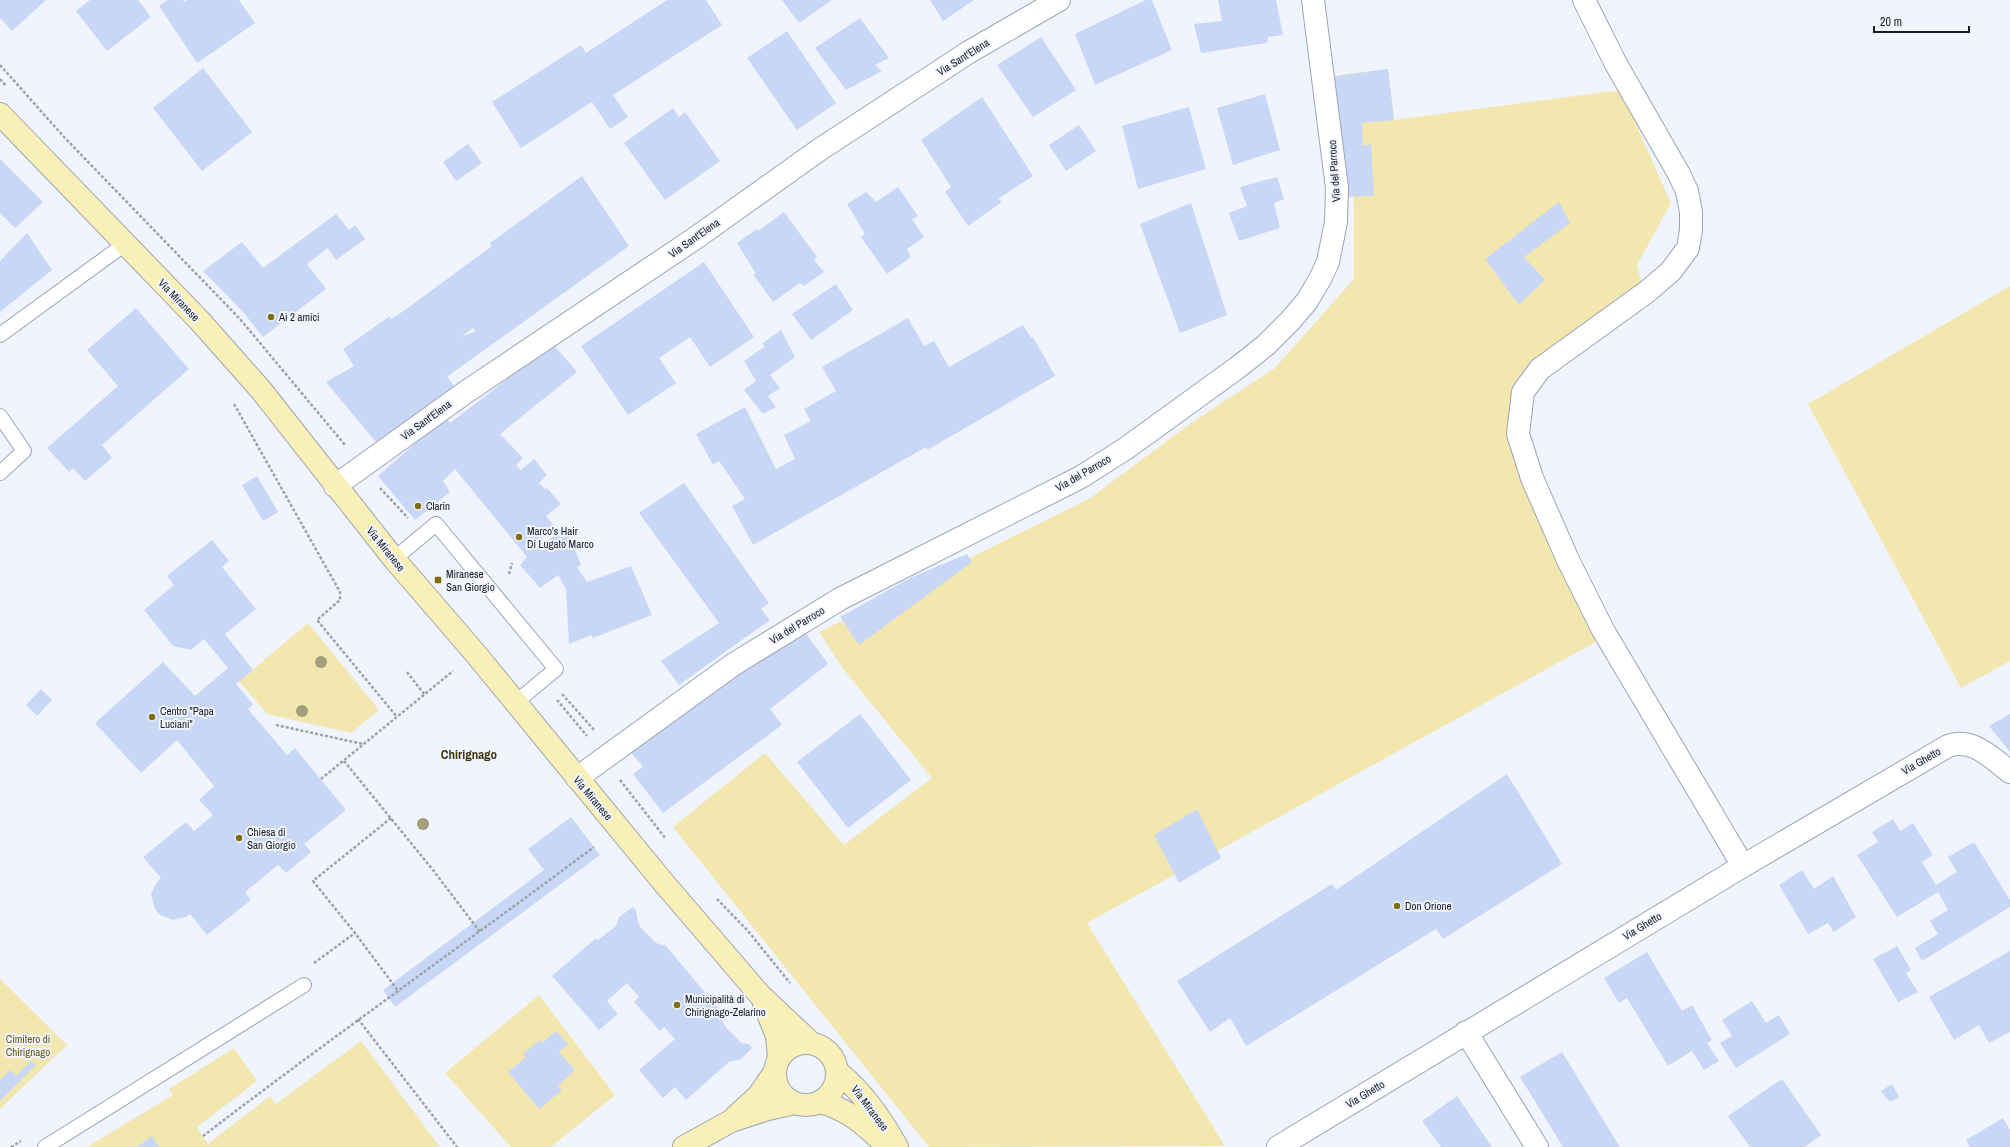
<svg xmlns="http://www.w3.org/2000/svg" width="2010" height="1147" font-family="'Archivo Narrow',sans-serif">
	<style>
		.green { fill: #f2e7af }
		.building { fill: #c9d7f6; fill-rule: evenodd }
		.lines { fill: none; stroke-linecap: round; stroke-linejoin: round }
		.lane-casing { stroke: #9da4b4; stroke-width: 16 }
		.street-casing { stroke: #9da4b4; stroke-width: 24 }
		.secondary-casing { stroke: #9da4b4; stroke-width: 24 }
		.path { stroke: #9ea1aa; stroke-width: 2.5; stroke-dasharray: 3 2; stroke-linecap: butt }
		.lane { stroke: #fff; stroke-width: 14 }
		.street { stroke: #fff; stroke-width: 22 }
		.secondary { stroke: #f9f0b8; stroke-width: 22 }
		.tree { fill: #a29d7a }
		.poi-dot { fill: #7f6f0c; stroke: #f0f4fe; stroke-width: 1.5 }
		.labels { text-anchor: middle; stroke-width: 4; stroke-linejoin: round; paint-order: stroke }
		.street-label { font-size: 11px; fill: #1a1c22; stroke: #f0f4fe }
		.poi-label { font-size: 11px; fill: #1a1c22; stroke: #f0f4fe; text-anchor: start }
		.park-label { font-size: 11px; fill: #62560e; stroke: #f0f4fe }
		.quarter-label { font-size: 13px; font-weight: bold; fill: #3e360c; stroke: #f0f4fe }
	</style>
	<rect width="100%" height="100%" fill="#f0f4fe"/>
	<path class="green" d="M1388,69L1394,120L1621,90L1671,203L1637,265L1642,284L1527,369L1512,428L1612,633L1087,923L1225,1146L929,1147L673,827L765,753L844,845L932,778L844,670L819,632L1089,499L1191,423L1275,368L1354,279V206L1339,75Z
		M2010,286V661L1961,688L1808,404Z
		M308,623L379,710L351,733L267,714L239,681Z
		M0,979L67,1045L0,1109Z
		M539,995L615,1095L551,1147H511L445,1073Z
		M361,1041L440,1147H87L173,1095L169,1089L234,1048L257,1081L197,1127L208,1144L270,1096L276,1104Z"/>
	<path class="building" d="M0,0H46L12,31L0,18Z
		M90,0H138L151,17L107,51L76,11Z
		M168,0H183L185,2L188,0H239L255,23L197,63L159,6Z
		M667,0H706L722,25L613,95L628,117L610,129L592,102L521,148L492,102L581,45L586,53Z
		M782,0H832L799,23Z
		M930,0H974L943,21Z
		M1146,0H1152L1172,50L1095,85L1075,34Z
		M1218,0H1276L1283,35L1268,37L1267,43L1201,53L1194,24L1222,21Z
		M860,18L889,58L875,65L882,71L846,90L815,48Z
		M787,31L836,103L797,130L747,58Z
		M1041,37L1076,90L1033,117L997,65Z
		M203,68L252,132L202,171L153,108Z
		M1388,69L1394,120L1362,123L1363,146L1371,144L1374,196L1348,197L1330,77Z
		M1265,94L1280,150L1233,165L1217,108Z
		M982,97L1033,176L998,199L1002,202L968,226L945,192L951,187L921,140Z
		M1189,107L1206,169L1138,189L1122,126Z
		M673,108L679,117L685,112L720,161L665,200L624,143Z
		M1079,125L1096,151L1066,171L1049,145Z
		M468,144L482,163L456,181L443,162Z
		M0,159L43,202L15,228L0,213Z
		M582,176L629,246L448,376L446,374L457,391L376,442L326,382L354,366L343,349L390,316L391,319L405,310L492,246L490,243ZM473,328L476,331L461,337Z
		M1277,177L1284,199L1274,203L1280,228L1239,241L1229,213L1247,206L1240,187Z
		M898,187L918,216L912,219L924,237L907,249L911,257L887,274L861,237L865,234L847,204L866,192L876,202Z
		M1559,202L1570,223L1524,257L1545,280L1519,305L1485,259Z
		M1191,203L1227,315L1180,333L1140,224Z
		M784,212L817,257L814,260L824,272L804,286L800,283L773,302L753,274H756L737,243L757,229L758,231Z
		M336,214L349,230L355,225L365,239L336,260L328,248L307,264L326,289L263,337L243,312L203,271L242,242L263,268Z
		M27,233L52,270L0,312V261Z
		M704,262L754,337L710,367L690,337L659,358L676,383L628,415L581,346Z
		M836,284L853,310L811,340L792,314Z
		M136,308L189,369L102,445L112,458L85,481L73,468L69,472L47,448L118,386L87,350Z
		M908,318L924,346L934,341L949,367L1023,325L1031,338L1033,337L1055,376L927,450L926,447L753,545L732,506L745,499L719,461L713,465L696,434L745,407L776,469L795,459L784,435L811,421L804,409L836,391L822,367Z
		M781,330L795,357L770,375L780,388L768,396L776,407L763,414L744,390L756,381L744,361L764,347L763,343Z
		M553,344L577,372L500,434L523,458L516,465L521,470L534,459L547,475L539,483L545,489L547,488L561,504L546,516L555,527L542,538L544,543L566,528L581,565L577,567L587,582L631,566L652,615L593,638L591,635L569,644L566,589L558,575L540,588L520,565L527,557L455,469L443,481L450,492L415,520L378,476L446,416L450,423Z
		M257,476L278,512L263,521L242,485Z
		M684,483L769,603L761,609L770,620L679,685L661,661L719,623L639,513Z
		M212,540L229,561L222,567L256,609L225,634L253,670L236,684L253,704L248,709L287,755L295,748L346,810L304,844L311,852L286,873L278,865L245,892L251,900L207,935L190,914L186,917L173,920L160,915L155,909L151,894L157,882L161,878L143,857L186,822L194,831L213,815L199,800L214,786L177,740L141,773L95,723L163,662L195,696L228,668L204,639L191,650L173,646L144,610L174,585L167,576Z
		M967,554L972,562L859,645L840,617L910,578Z
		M805,632L828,664L770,709L782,725L663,813L633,774L643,767L629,750L710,690Z
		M41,689L52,700L37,716L26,705Z
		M860,714L911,780L848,828L797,762Z
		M2010,714V752L1989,726Z
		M1507,774L1562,864L1443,939L1436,929L1246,1046L1230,1018L1210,1032L1177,981L1332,884L1336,890Z
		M1197,809L1221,858L1179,883L1154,835Z
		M571,817L600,855L395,1007L383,990L544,870L528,849Z
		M1893,819L1900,831L1913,823L1933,855L1922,862L1936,885L1957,872L1948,857L1974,842L2010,900V907L1922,961L1915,948L1938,934L1930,921L1948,910L1938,892L1897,917L1857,855L1878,842L1872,832Z
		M1802,870L1814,889L1833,876L1856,917L1834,932L1828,923L1808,934L1779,885Z
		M633,907L636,910L638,922L641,928L656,943L666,946L719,1009V1014L725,1026L741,1043L749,1044L752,1048L741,1059L729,1062L686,1100L675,1087L663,1098L639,1070L675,1039L664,1027L660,1031L634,1002L639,997L627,983L607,1001L618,1014L599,1030L552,976L596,938L598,940L616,926L619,917Z
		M1897,946L1911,970L1906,973L1918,992L1898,1002L1873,959Z
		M2010,951V1032L1989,1043L1979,1025L1954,1040L1929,997Z
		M1647,952L1682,1011L1692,1005L1712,1040L1707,1043L1719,1061L1704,1070L1692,1051L1668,1066L1627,998L1619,1003L1604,978Z
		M1752,1001L1766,1023L1779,1015L1790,1034L1736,1068L1720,1043L1732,1036L1722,1020Z
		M556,1031L568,1044L559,1052L575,1070L558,1086L562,1090L539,1109L508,1072L526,1057L523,1054L540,1040L542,1043Z
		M1562,1052L1620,1147H1563L1520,1077Z
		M31,1061L36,1065L0,1101V1080L10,1070L16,1076Z
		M1782,1079L1821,1135L1805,1147H1750L1728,1116Z
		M1892,1084L1899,1097L1890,1102L1881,1091Z
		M1457,1096L1492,1147H1441L1422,1121Z
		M2003,1118L2010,1130V1147H1970L1966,1140Z
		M152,1136L159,1147H137Z"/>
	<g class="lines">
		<defs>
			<path id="lane" d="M0,335L125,244
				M0,416L24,451L0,473
				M394,559L436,524L556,669L515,703
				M45,1147L304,985"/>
			<path id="street" d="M1584,0L1616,64L1679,174L1687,191L1691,212V230L1688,248L1671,271L1648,291L1540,369L1523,392L1518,434L1532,478L1568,560L1603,630L1743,866
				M335,486L466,392L697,237L819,150L969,52L1059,0
				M577,778L734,664L840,599L1081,477L1125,449L1237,368L1266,345L1291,320L1307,301L1320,279L1328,262L1336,222L1337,188L1313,0
				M1466,1032L1537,1147
				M1278,1147L1743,866L1948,746C1972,737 1992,758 2010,772"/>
			<path id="secondary" d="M0,114L199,320L261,390L394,559L475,653L663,882L760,995L810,1042
				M764,1004L777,1036L779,1057
				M775 1074a31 31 0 1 1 62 0a31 31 0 1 1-62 0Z
				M838,1072C863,1092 881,1119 897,1147
				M820,1102C849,1109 867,1127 888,1147
				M736,1116L759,1095L774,1073
				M684,1147L731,1121L768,1109L795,1103"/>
		</defs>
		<use href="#lane" class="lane-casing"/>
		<use href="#street" class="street-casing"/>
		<use href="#secondary" class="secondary-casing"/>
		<path class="path" d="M0,65L64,137L240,319L345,445
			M0,79L6,86
			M234,404L340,592V600L317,620L397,717
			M380,488L408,518
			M509,574L512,563
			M407,672L424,694
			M562,694L595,731
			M557,700L587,736
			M276,725L363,744
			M344,761L433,870L480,932
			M321,779L453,671
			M620,780L666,839
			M391,818L313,881L355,933L399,992
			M717,899L748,931L790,983
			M314,963L355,933
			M358,1019L457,1147
			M203,1136C331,1038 464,944 594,847
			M11,1147L21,1141"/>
		<use href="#lane" class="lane"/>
		<use href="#street" class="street"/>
		<use href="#secondary" class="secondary"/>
	</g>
	<g class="tree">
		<circle cx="321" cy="662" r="6"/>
		<circle cx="302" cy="711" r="6"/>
		<circle cx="423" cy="824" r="6"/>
	</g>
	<g class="poi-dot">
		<circle cx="271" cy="317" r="4"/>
		<circle cx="418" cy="506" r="4"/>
		<circle cx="519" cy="537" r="4"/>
		<rect x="434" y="576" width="8" height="8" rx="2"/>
		<circle cx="152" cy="717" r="4"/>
		<circle cx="239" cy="838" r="4"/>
		<circle cx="1397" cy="906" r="4"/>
		<circle cx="677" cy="1005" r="4"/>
	</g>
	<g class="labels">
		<g class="street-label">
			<text transform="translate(963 57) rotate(-32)" y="4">Via Sant'Elena</text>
			<text transform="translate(1334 171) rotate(-94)" y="4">Via del Parroco</text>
			<text transform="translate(694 238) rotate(-35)" y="4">Via Sant'Elena</text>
			<text transform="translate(179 300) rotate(46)" y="4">Via Miranese</text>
			<text transform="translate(426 420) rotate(-36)" y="4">Via Sant'Elena</text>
			<text transform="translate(1083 473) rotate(-30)" y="4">Via del Parroco</text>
			<text transform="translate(386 549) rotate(51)" y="4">Via Miranese</text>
			<text transform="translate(797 625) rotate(-31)" y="4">Via del Parroco</text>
			<text transform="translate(1921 761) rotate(-30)" y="4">Via Ghetto</text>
			<text transform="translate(593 798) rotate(50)" y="4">Via Miranese</text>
			<text transform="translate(1642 926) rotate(-31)" y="4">Via Ghetto</text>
			<text transform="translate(1365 1094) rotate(-31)" y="4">Via Ghetto</text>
			<text transform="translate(870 1108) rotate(53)" y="4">Via Miranese</text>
		</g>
		<g class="poi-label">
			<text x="279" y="321">Ai 2 amici</text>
			<text x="426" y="510">Clarin</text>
			<text x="527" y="535">Marco's Hair<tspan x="527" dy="13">Di Lugato Marco</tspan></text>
			<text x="446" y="578">Miranese<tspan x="446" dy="13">San Giorgio</tspan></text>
			<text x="160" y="715">Centro "Papa<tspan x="160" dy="13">Luciani"</tspan></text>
			<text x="247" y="836">Chiesa di<tspan x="247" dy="13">San Giorgio</tspan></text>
			<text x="1405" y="910">Don Orione</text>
			<text x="685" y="1003">Municipalità di<tspan x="685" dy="13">Chirignago-Zelarino</tspan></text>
		</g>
		<g class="park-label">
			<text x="28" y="1043">Cimitero di<tspan x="28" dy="13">Chirignago</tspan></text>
		</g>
		<g class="quarter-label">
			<text x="469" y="759">Chirignago</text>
		</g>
	</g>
	<path d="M1874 26v6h95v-6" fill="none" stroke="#1a1c22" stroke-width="2"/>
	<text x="1880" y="26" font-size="12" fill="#1a1c22" stroke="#f0f4fe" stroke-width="3" paint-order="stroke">20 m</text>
</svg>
